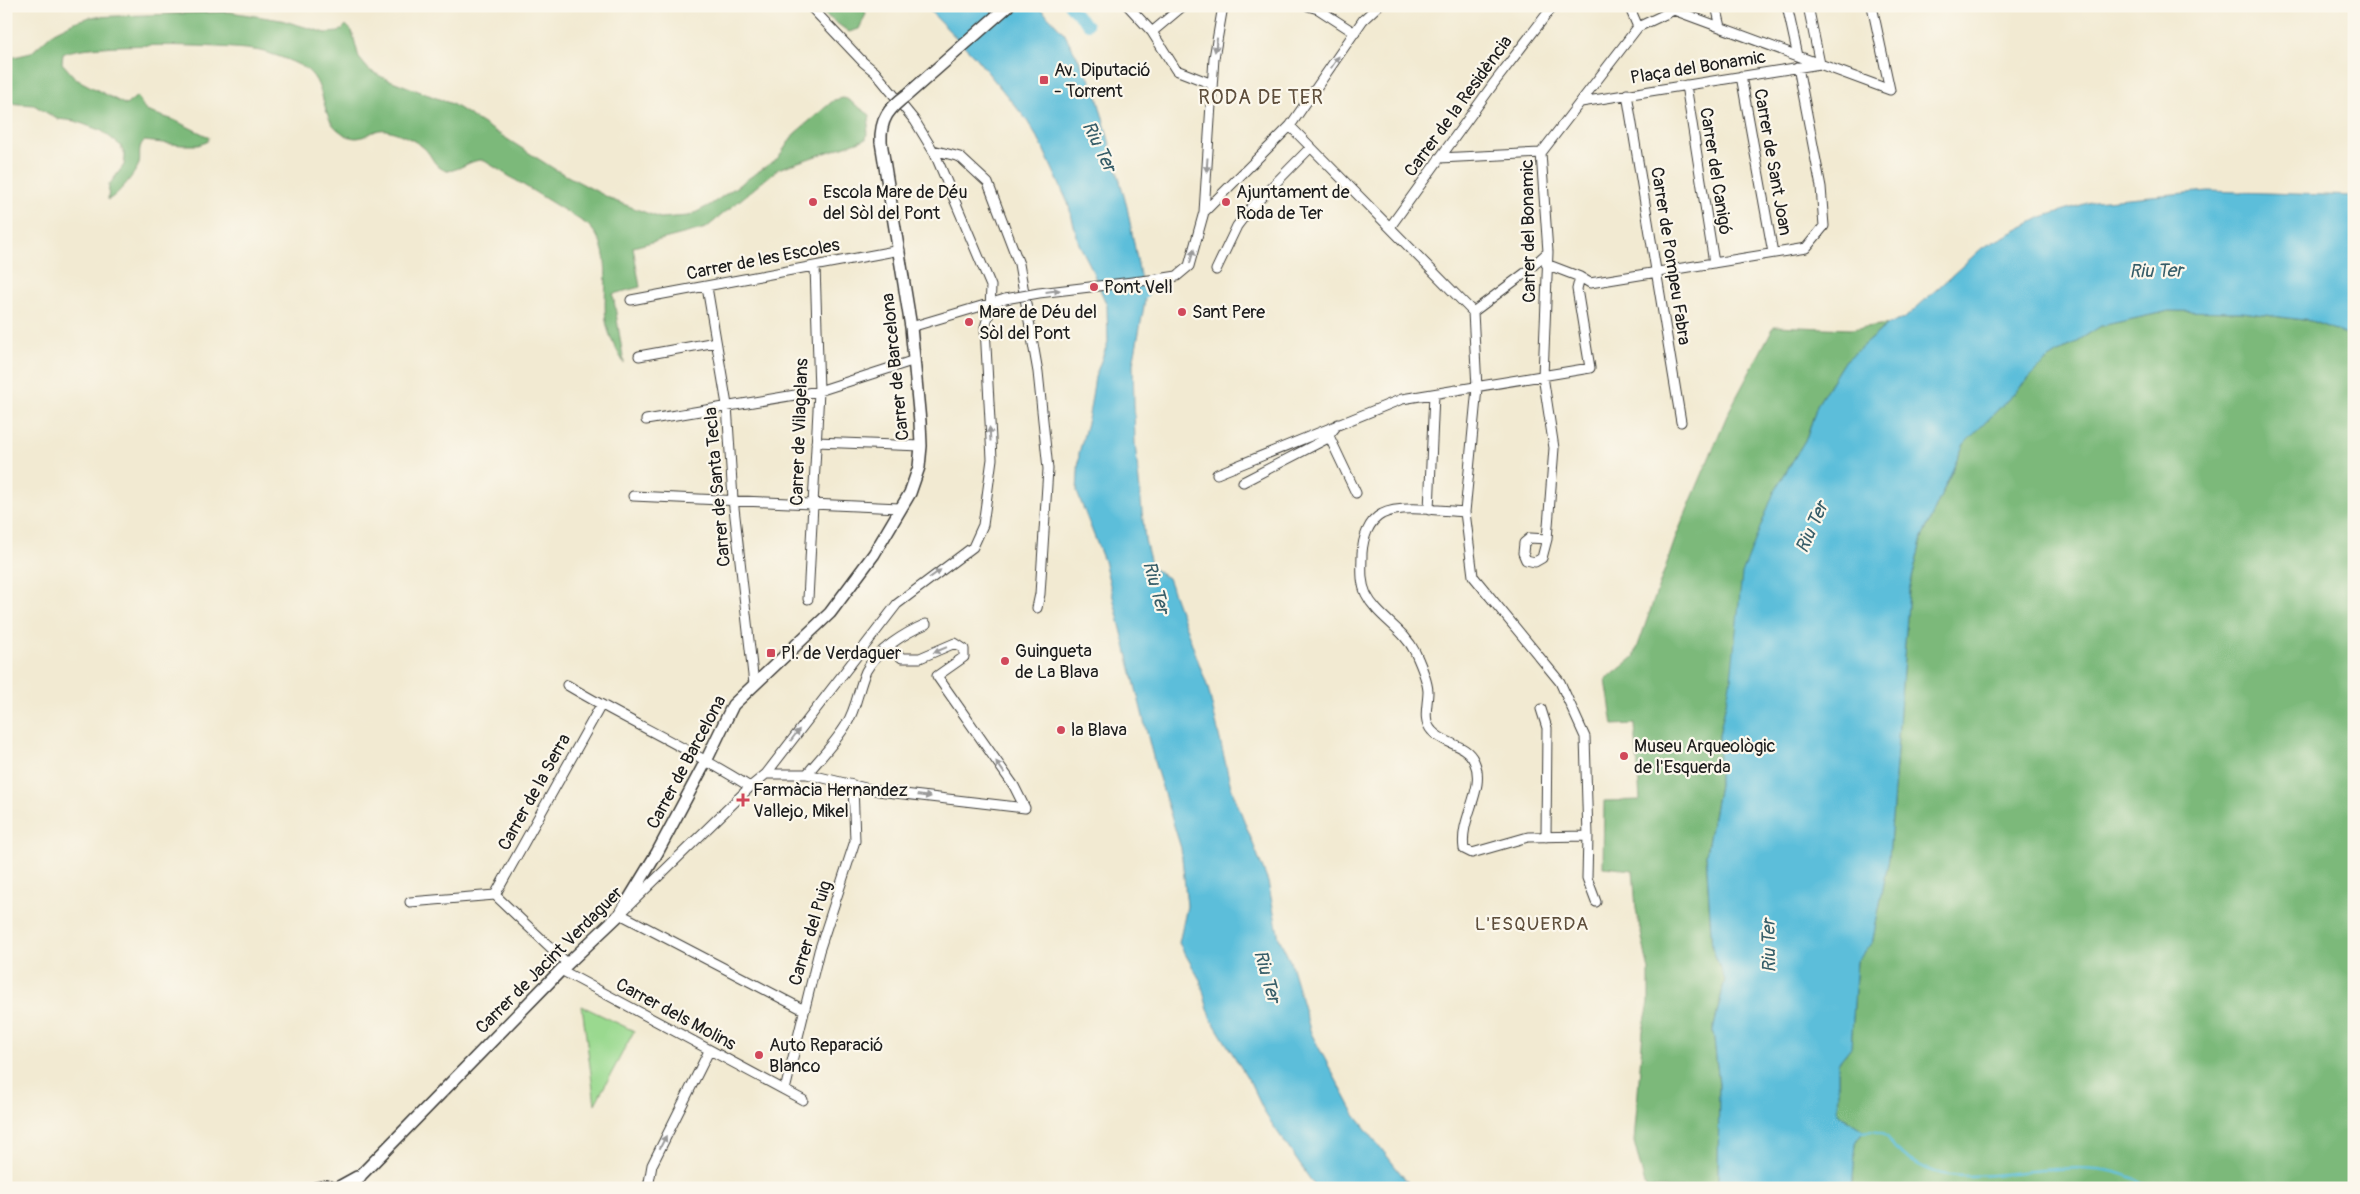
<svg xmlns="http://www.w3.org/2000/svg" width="2360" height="1194" font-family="Pangolin,sans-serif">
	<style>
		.green { fill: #9ad98f; stroke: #5b7a56 }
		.forest { fill: #7bb97a; stroke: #4c6a4b }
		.water { fill: #5cbeda; stroke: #3c6d7b }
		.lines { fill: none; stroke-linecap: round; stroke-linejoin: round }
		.stream { stroke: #5cbeda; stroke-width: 2.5 }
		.canal { stroke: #5cbeda; stroke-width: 10 }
		.minor-casing { stroke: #3c3b37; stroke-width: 11 }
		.tertiary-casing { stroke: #3c3b37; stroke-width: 14 }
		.minor { stroke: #fff; stroke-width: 9 }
		.tertiary { stroke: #fff; stroke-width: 11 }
		.minor-bridge-casing { stroke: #3c3b37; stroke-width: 11; stroke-linecap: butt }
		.tertiary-bridge-casing { stroke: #3c3b37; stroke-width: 14; stroke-linecap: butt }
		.minor-bridge { stroke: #fff; stroke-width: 9 }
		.tertiary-bridge { stroke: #fff; stroke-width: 11 }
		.oneway { fill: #999 }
		.poi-dot { fill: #d1495b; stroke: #fbf7ec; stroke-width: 2 }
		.labels { text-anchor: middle; stroke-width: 4.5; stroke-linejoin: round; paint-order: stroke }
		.street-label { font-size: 18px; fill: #1c1c1c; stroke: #fbf7ec }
		.poi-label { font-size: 18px; fill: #1c1c1c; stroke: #fbf7ec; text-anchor: start }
		.water-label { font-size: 19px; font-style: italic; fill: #365d68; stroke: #fbf7ec }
		.neighbourhood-label { font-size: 19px; letter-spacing: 1px; fill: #5d4d3a; stroke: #fbf7ec }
		.quarter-label { font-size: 20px; letter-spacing: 1px; fill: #5d4d3a; stroke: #fbf7ec }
	</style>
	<rect width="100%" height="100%" fill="#fbf7ec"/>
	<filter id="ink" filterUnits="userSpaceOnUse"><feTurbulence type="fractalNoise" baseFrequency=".02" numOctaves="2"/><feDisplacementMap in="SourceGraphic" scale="10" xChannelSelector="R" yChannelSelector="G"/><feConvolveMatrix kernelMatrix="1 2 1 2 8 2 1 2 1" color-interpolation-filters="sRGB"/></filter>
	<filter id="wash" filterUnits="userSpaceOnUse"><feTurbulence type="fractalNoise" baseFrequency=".0096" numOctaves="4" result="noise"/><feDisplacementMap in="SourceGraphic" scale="20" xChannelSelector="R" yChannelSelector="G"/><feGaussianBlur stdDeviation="1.12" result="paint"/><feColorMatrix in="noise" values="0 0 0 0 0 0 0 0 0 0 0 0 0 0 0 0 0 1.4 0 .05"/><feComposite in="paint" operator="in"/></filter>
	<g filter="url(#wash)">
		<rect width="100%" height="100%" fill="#f2ead2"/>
		<path class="green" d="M582,1006L634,1031L595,1104Z"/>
		<path class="forest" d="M813,6H864L866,14L859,29L849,32Z
			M230,12L281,20L326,33L339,32L346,25L352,31L359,58L369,70L382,77L452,104L556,170L615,201L660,218L689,216L710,205L778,158L794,134L834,100L843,98L847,99L870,115L866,139L778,169L706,228L633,247L640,287L613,294L624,363C617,351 608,335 606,321C602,288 615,251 588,225L483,160C471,159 461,170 447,171C433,167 433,156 424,148C415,140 397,132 386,130C368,127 362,150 337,129C320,115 327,81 303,67C290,60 273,54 260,51C231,45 86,41 63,54L62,63L76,79L126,105L137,96L146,111L174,120L209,137L207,142L198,145H182L144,141C137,147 141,156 139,164C135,174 118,195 108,200L109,185L124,165L125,155L120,145L102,131L75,121L57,119L34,105L6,103V59L31,53L54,32L74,22L90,17Z
			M2169,311L2242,312L2311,321L2354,337V1188H1852L1856,1143L1863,1130L1838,1114V1063L1851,1047L1857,961L1872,944L1889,858L1909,590L1922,538L1964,444L2046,361L2101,326Z
			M1888,324L1843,363L1817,405L1807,437L1774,492L1719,735V785L1706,854L1712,948L1725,980L1713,1031L1719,1083L1718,1188H1646L1634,1142L1643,1030L1649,1003V971L1636,909L1633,870L1603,867L1604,801L1640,800L1635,724L1613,725L1606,680L1634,657L1677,534L1728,413L1774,326L1851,329Z"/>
		<path class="water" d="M925,6H1038L1064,33L1095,89L1127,207L1145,301L1133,364L1135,443L1145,540L1152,568L1168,578L1208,688L1231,787L1268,882L1279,938L1290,961L1311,1033L1355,1115L1412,1188H1316L1266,1115L1250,1082L1210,1017L1200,980L1179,943L1187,906L1181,848L1155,765L1104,561L1077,492L1079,453L1089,415L1095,377L1108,342L1107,306L1090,265L1079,244L1068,203L1041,144L1026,119L975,57Z
			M2209,191L2354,196V337L2311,321L2242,312L2169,311L2101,326L2046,361L1964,444L1922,538L1909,590L1889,858L1872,944L1857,961L1851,1047L1838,1063V1114L1863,1130L1856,1143L1852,1188H1718L1719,1083L1713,1031L1725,980L1712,948L1706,854L1719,785V735L1731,679L1742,574L1774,492L1807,437L1817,405L1843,363L1888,324L1904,319L1982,248L2042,217L2094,201Z"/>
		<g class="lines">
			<path class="stream" d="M1860,1132C1869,1131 1879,1130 1886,1136C1890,1139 1892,1145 1895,1148C1909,1161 1930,1173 1949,1175C2010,1182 2097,1148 2150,1188"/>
			<path class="canal" d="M1069,6L1088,25
				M1134,303L1147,289"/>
		</g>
	</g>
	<g filter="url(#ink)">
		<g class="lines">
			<defs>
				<path id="minor" d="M1128,6L1152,32L1176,70L1212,84
					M1308,6L1318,9L1355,33
					M1663,6L1890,90
					M1716,6L1721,27
					M1787,6L1798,56
					M1872,6L1890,90
					M1638,27L1674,10
					M1152,32L1183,6
					M1741,76L1773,253
					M1686,85L1714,263
					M1627,94L1681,422
					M1581,102L1820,64L1808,6
					M1290,126L1473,312L1477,388L1465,512L1473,576L1560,682L1585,737L1588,836L1587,878L1596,902
					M933,150L960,157L988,183L1019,264L1038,372L1048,469L1040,594L1037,608
					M1439,158L1541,153
					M1204,212L1290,126L1363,20L1378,6
					M1390,227L1494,83L1553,6
					M1546,264L1580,277L1590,283L1806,248L1824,226L1821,187L1798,67
					M1216,270L1237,226L1250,209L1311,147
					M1158,279L1177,276L1189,266L1204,212L1214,58L1223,6
					M707,287L727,405L733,499L754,684
					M631,300L900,250
					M1473,312L1525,273L1548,252
					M911,327L1005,299
					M639,356L716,342
					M646,420L819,391L915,360
					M1329,436L1356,493
					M816,442L921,446
					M1217,474L1402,399L1590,368L1577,289L1580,277
					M1243,482L1326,439L1338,424
					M633,496L900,508
					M1429,510L1434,394
					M1465,512C1444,511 1400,504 1382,514C1368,521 1363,539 1362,553C1362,567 1360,581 1366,594C1377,617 1404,629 1415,652C1420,663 1427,678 1428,691C1428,705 1422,720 1432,731C1444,745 1466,743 1474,761C1487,789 1459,817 1464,849L1472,853L1528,837L1588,836
					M1547,539L1542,558L1535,562L1526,560L1523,553L1524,543L1530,538L1547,539L1554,448L1543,376L1548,252L1541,153L1638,27L1629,6
					M808,599L819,391L815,266
					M888,646L902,658H920L955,643L964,649V657L937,676L1014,786L1025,808
					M567,685C627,721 691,749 750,787
					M1541,709L1547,728L1546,837
					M766,774H807L878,791L1025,808
					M807,774C820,758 835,743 846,725C857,708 858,689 866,671C877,650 905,633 926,624
					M410,902L495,895
					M568,964L495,895L601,705
					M561,970L803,1100
					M804,1010L620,914L750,787L766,774L897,604L973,547L983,525L992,459L985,327L990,310L991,286L935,154L915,121L875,72L863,62L810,6
					M785,1090L819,951L855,841L853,785
					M648,1188L652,1165L709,1051"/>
				<path id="tertiary" d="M907,95L1008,6
					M316,1188L326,1186L333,1188
					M337,1188L357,1177
					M352,1188L361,1175L561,970L620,914L657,853L707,759L733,705L830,613L874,554L910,493L919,467L921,446L920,422L911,327L881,142"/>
			</defs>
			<use href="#minor" class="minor-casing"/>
			<use href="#tertiary" class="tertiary-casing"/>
			<use href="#minor" class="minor"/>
			<use href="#tertiary" class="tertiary"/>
			<defs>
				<path id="minor-bridge" d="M1005,299L1039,293L1158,279"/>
				<path id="tertiary-bridge" d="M881,142C880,119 889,108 907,95"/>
			</defs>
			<use href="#minor-bridge" class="minor-bridge-casing"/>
			<use href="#tertiary-bridge" class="tertiary-bridge-casing"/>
			<use href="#minor-bridge" class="minor-bridge"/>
			<use href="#tertiary-bridge" class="tertiary-bridge"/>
		</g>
		<defs><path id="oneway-solid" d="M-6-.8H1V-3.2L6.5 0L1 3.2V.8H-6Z" transform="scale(1.25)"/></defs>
		<g class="oneway">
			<use href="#oneway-solid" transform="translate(1216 45) rotate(99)"/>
			<use href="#oneway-solid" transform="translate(1335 62) rotate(-56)"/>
			<use href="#oneway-solid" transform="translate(1207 165) rotate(94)"/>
			<use href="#oneway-solid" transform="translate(1192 256) rotate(-74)"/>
			<use href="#oneway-solid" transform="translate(1053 291) rotate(-7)"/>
			<use href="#oneway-solid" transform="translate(990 434) rotate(-94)"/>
			<use href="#oneway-solid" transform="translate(935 574) rotate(-36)"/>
			<use href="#oneway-solid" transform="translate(940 650) rotate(158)"/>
			<use href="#oneway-solid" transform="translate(795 735) rotate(-53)"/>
			<use href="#oneway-solid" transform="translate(1000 767) rotate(-125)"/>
			<use href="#oneway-solid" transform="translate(924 796) rotate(7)"/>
			<use href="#oneway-solid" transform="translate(663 1142) rotate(-63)"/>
		</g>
	</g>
	<g class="poi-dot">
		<rect x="1039" y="75" width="10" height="10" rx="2.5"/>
		<circle cx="813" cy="202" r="5"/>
		<circle cx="1226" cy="202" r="5"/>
		<circle cx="1094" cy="287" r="5"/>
		<circle cx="1182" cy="312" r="5"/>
		<circle cx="969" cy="322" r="5"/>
		<rect x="766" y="648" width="10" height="10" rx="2.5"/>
		<circle cx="1005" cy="661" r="5"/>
		<circle cx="1061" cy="730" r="5"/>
		<circle cx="1624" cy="756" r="5"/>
		<path d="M740.5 792.5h5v5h5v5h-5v5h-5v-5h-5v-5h5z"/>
		<circle cx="759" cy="1055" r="5"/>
	</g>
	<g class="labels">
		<g class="street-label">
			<text transform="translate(1698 67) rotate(-9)" y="6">Plaça del Bonamic</text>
			<text transform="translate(1458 106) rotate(-54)" y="6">Carrer de la Residència</text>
			<text transform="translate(1773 162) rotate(80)" y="6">Carrer de Sant Joan</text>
			<text transform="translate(1716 171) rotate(81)" y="6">Carrer del Canigó</text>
			<text transform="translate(1528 231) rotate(-91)" y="6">Carrer del Bonamic</text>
			<text transform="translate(1671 256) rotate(81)" y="6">Carrer de Pompeu Fabra</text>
			<text transform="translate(763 259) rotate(-11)" y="6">Carrer de les Escoles</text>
			<text transform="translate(895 367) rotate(-96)" y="6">Carrer de Barcelona</text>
			<text transform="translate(799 432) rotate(-88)" y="6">Carrer de Vilagelans</text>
			<text transform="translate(717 487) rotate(-95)" y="6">Carrer de Santa Tecla</text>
			<text transform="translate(686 762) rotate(-62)" y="6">Carrer de Barcelona</text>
			<text transform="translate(534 792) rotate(-61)" y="6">Carrer de la Serra</text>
			<text transform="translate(810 933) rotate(-73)" y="6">Carrer del Puig</text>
			<text transform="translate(549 960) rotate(-45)" y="6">Carrer de Jacint Verdaguer</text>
			<text transform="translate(676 1014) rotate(28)" y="6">Carrer dels Molins</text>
		</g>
		<g class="poi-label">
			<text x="1054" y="76">Av. Diputació<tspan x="1054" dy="21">- Torrent</tspan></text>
			<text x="823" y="198">Escola Mare de Déu<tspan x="823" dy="21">del Sòl del Pont</tspan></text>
			<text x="1236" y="198">Ajuntament de<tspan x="1236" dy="21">Roda de Ter</tspan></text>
			<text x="1104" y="293">Pont Vell</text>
			<text x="979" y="318">Mare de Déu del<tspan x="979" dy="21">Sòl del Pont</tspan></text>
			<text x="1192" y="318">Sant Pere</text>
			<text x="1015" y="657">Guingueta<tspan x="1015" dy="21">de La Blava</tspan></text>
			<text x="781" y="659">Pl. de Verdaguer</text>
			<text x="1071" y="736">la Blava</text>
			<text x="1634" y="752">Museu Arqueològic<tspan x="1634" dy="21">de l'Esquerda</tspan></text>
			<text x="753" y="796">Farmàcia Hernandez<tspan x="753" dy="21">Vallejo, Mikel</tspan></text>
			<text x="769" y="1051">Auto Reparació<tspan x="769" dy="21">Blanco</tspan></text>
		</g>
		<g class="water-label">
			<text transform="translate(1100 146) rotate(64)" y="7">Riu Ter</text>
			<text transform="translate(2156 270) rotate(-1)" y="7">Riu Ter</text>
			<text transform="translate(1811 527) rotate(-66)" y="7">Riu Ter</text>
			<text transform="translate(1157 587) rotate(74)" y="7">Riu Ter</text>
			<text transform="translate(1768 946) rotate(-91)" y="7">Riu Ter</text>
			<text transform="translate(1268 976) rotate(74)" y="7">Riu Ter</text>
		</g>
		<g class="neighbourhood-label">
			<text x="1532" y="930">L'ESQUERDA</text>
		</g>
		<g class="quarter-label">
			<text x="1261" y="104">RODA DE TER</text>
		</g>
	</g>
	<rect width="2360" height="1194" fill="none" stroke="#fbf7ec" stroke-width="25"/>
</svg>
